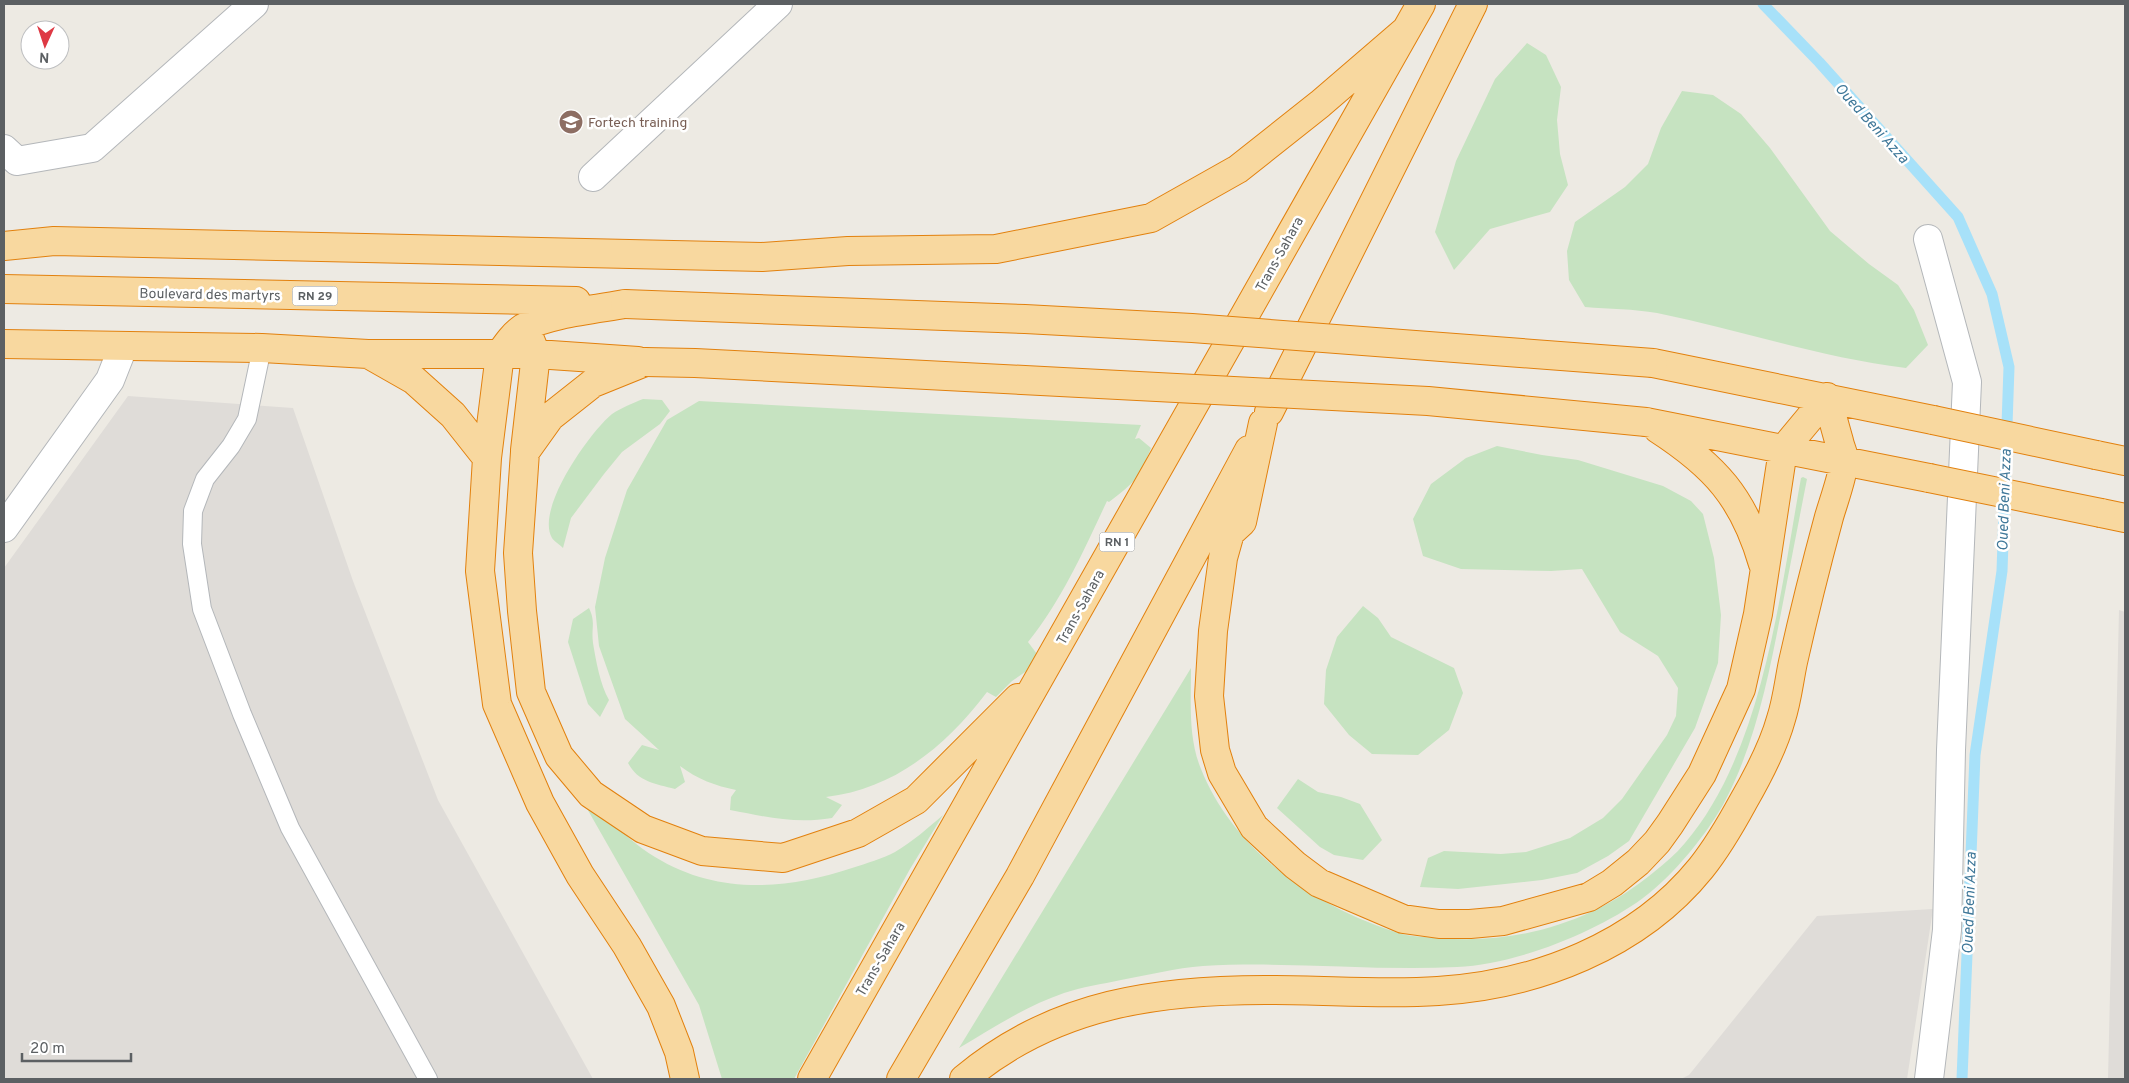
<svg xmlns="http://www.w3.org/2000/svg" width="2129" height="1083" font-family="Overpass,sans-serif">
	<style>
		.industrial { fill: #dfdcd8 }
		.green { fill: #c6e3c1 }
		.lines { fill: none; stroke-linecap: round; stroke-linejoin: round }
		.stream { stroke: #a7e1f9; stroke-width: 11 }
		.service-casing { stroke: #b4b7ba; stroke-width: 20 }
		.minor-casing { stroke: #b4b7ba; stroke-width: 30 }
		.trunk-casing { stroke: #e2810e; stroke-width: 30 }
		.service { stroke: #fff; stroke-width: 18 }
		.minor { stroke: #fff; stroke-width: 28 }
		.trunk { stroke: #f8d89f; stroke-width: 28 }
		.trunk-bridge-casing { stroke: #e2810e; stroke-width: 30; stroke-linecap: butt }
		.trunk-bridge { stroke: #f8d89f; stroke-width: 28 }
		.labels { text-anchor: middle; stroke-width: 5; stroke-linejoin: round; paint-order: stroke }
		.shield { fill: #fff; stroke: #8d9092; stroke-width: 1 }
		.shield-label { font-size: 12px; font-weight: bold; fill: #5c6063 }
		.education-label { font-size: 14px; fill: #785e54; stroke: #fff; text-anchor: start }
		.street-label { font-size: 14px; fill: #5c6063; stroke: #fff }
		.water-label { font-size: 15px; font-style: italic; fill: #3f7899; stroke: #fff }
	</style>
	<rect width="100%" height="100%" fill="#edeae3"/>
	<path class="industrial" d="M128,396L293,408L353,581L438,800L593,1079H4V568Z
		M2119,610L2125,612V1079H2108Z
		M1933,909L1907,1079H1681L1689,1075L1817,916Z"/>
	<path class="green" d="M1527,43L1546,55L1561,87L1557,120L1560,154L1568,185L1550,212L1490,229L1454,270L1435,232L1456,161L1495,79Z
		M1682,91L1713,95L1741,114L1770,148L1830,231L1869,264L1898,285L1914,310L1928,345L1906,368C1821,358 1741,330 1657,313C1634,309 1609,309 1585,307L1569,280L1567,251L1575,222L1625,187L1648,164L1661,128Z
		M643,399L662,400L670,411L660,424L622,452L604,474L571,518L563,548C560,545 554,541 552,538C535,509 590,432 612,414C621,408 633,403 643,399Z
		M699,401L1141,425L1135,439L1139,438L1151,448C1139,479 1135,482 1109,502L1107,501C1084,550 1062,600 1028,642L1037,654L1028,670L1012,681L996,697L987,692C947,745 895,789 826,797L842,805L832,818C795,824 767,817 730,810L731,797L736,790C716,786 697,779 680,766L685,782L675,789C656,784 638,782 628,763L642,745L659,750L625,719L599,646L595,607L605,558L627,490L667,420Z
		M1497,446L1542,455L1578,460L1663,486L1691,501L1703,514L1714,558L1721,615L1718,663L1695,728L1629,841L1608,856L1577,873L1542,880L1458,889L1420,887L1428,858L1444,851L1501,854L1526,852L1570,838L1603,818L1622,799L1667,735L1676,716L1678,688L1658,656L1620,632L1582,569L1551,571L1461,569L1423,556L1413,519L1431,484L1466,458Z
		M1803,477L1807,479C1798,525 1789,572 1780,618C1768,679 1755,743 1726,799C1710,831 1672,877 1643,898C1597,932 1515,965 1457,967C1372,971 1287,961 1203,966C1176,968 1148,975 1121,980C1102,984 1082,987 1064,993C1026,1006 993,1028 959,1048L1191,668C1191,702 1188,738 1201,769C1234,852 1318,909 1402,934C1413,937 1427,937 1439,938C1517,945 1594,922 1654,872C1665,863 1676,854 1685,843C1763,752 1780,593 1801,478Z
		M1363,606L1378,618L1391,637L1454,668L1463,693L1449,730L1418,755L1372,754L1349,735L1324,704L1326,670L1337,637Z
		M589,608C596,623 591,627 593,643C596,661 600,684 609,700L600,717L588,704L568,642L573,619Z
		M569,777C596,805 621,836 655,857C717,895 786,890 852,868C867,863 882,859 895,852C912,842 928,828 943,815L910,869L794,1079H722L699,1005Z
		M1298,779L1318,792L1341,797L1360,804L1382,840L1363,860L1334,855L1320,847L1277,808Z"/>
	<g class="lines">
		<path class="stream" d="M1763,4L1819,62L1958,217L1992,294L2009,367L2002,571L1975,755L1962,1079"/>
		<defs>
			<path id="service" d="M262,348L247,419L231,446L205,479L193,511L192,544L202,609L242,714L290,828L428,1079"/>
			<path id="minor" d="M4,149L17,161L92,148L254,4
				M593,177L778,4
				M1928,239L1967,382L1951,750L1947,930L1929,1079
				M4,528L110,380L123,347"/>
			<path id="trunk" d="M4,246L54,241L762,257L848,251L996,249L1151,218L1238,169L1320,104L1406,30
				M4,289L576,301
				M625,304C597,309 546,314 523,328C513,335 507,344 500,354L487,458L480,571L497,704L540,803L580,875L627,946L661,1006L679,1052L685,1079
				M4,344L262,348L368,354H536L638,361
				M370,355L414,380L453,415L487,458
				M645,362L593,383L550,417L525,452L518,553L522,611L531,692L559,756L591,794L643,829L702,851L783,858L858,833L916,800L1018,698
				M1653,363L1933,420
				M1269,412L1473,4
				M1646,422L1929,478
				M1263,423L1242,522L1230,533L1223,558L1213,631L1209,696L1215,750L1222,773L1254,827L1295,865L1319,883L1403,919L1439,924H1470L1503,921L1589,897L1612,883L1638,862L1657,842L1670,824L1702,774L1741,689L1758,614L1783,450L1827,397
				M1658,429C1715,466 1744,498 1763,564
				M525,450L536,354L529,337
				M2096,455L2125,461
				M2101,513L2125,518
				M812,1079L1421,4
				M901,1079L1020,876L1249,450
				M964,1079C1054,1003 1160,989 1275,990C1329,990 1384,995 1438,991C1536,985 1638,946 1701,868C1717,848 1731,824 1743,802C1758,776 1773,748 1781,719C1787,701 1789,681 1793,662C1804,613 1816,565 1829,517C1833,503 1844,473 1844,460C1844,454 1840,447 1839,441C1835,427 1831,412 1827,397"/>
		</defs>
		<use href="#service" class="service-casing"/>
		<use href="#minor" class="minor-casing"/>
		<use href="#trunk" class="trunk-casing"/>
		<use href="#service" class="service"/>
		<use href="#minor" class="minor"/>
		<use href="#trunk" class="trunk"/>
		<defs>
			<path id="trunk-bridge" d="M625,304L1025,319L1192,328L1653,363
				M645,362L695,363L1428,401L1646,422
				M1933,420L2096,455
				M1929,478L2101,513"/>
		</defs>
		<use href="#trunk-bridge" class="trunk-bridge-casing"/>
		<use href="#trunk-bridge" class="trunk-bridge"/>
	</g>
	<defs>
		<symbol id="school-disc" viewBox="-11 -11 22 22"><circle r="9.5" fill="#8d6e63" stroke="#fff"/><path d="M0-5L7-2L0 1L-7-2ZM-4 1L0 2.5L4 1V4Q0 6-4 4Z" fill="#fff"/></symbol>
	</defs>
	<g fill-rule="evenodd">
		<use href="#school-disc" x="557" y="108" width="28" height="28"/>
	</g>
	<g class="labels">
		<g class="shield">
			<rect x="292.5" y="286.5" width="45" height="19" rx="4"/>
			<rect x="1099.5" y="532.5" width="35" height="19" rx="4"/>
		</g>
		<g class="shield-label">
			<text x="315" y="300">RN 29</text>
			<text x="1117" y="546">RN 1</text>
		</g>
		<g class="education-label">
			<text x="588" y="127">Fortech training</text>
		</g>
		<g class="street-label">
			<text transform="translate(1279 254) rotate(-61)" y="5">Trans-Sahara</text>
			<text transform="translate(210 294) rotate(1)" y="5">Boulevard des martyrs</text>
			<text transform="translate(1080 607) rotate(-61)" y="5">Trans-Sahara</text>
			<text transform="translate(880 959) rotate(-60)" y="5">Trans-Sahara</text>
		</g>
		<g class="water-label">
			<text transform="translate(1872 123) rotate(48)" y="5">Oued Beni Azza</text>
			<text transform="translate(2004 500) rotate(-88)" y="5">Oued Beni Azza</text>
			<text transform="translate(1969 903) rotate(-88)" y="5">Oued Beni Azza</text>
		</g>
	</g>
	<rect width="2129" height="1083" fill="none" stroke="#5c6063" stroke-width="10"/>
	<g transform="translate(45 45) rotate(183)"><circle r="24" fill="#ffffff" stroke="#bebfc1"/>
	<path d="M0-4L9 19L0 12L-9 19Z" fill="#de3944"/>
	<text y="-8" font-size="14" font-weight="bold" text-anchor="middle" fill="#5c6063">N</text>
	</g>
	<path d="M22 1053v8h109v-8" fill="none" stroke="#5c6063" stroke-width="2.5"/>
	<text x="30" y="1053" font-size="15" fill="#5c6063" stroke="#ffffff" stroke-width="4" paint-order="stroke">20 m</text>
</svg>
